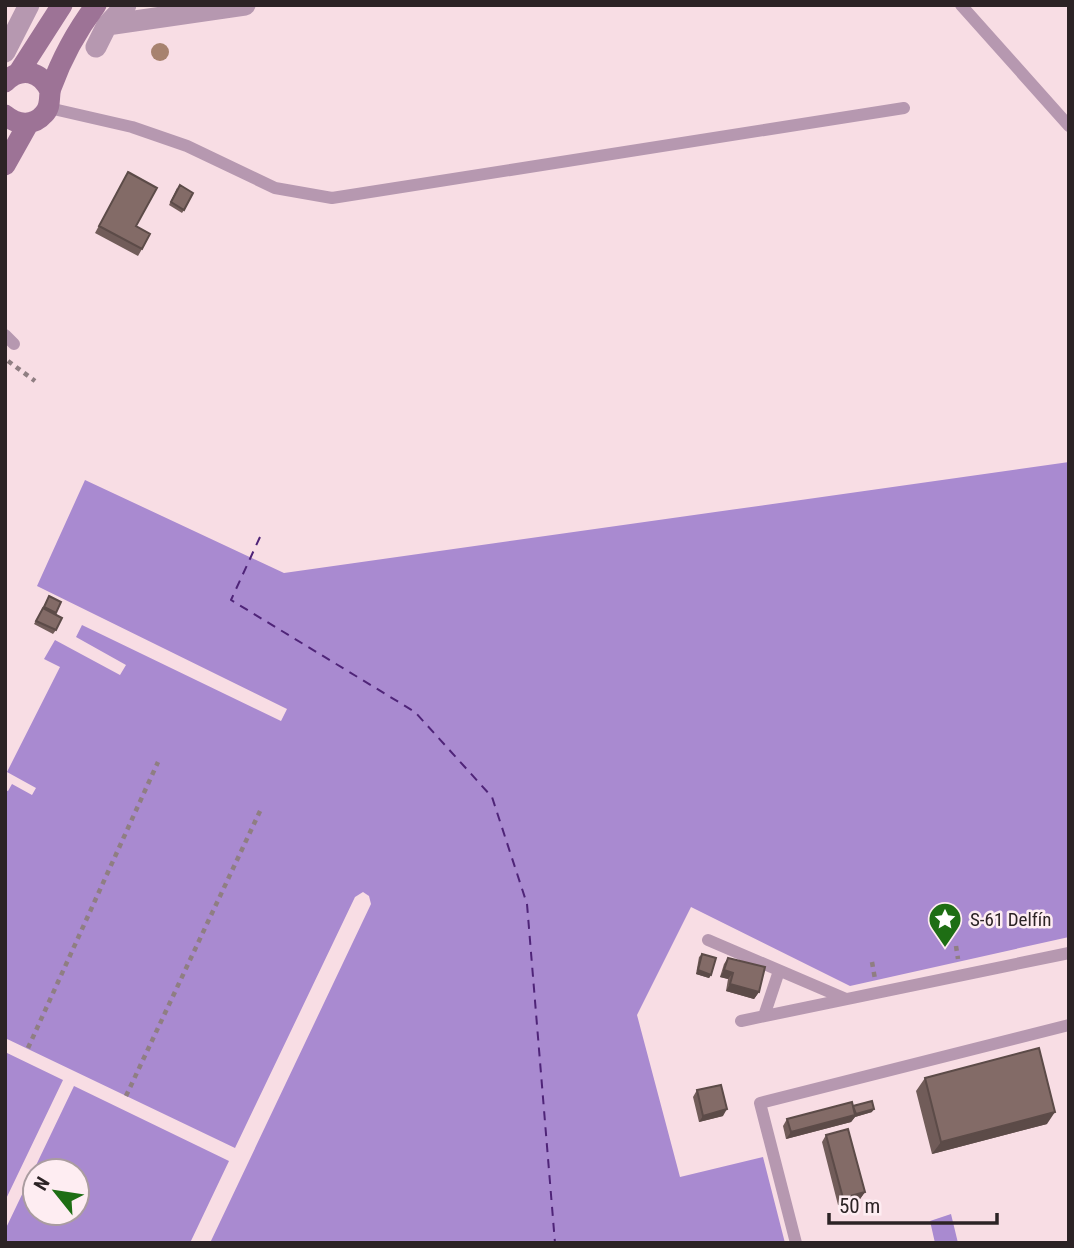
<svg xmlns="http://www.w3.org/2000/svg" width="1074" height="1248" font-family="'Roboto Condensed',sans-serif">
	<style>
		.water { fill: #a98ad0; fill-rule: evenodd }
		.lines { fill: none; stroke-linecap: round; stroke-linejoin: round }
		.ferry { stroke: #4f2478; stroke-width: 2; stroke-dasharray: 9 7; stroke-linecap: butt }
		.path { stroke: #8f7e82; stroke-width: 4.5; stroke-dasharray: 5 5; stroke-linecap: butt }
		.lane { stroke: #b698b0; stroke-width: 12 }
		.street { stroke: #b698b0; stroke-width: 21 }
		.secondary { stroke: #9d7396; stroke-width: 21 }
		.tree { fill: #a7826f }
		.wall { fill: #715c59 }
		.shaded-wall { fill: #5c4b48 }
		.building { fill: #836b67; stroke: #5c4b48; stroke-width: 2 }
		.labels { text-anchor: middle; stroke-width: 5; stroke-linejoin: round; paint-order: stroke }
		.poi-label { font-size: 19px; fill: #2c2325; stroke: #feedf2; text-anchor: start }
	</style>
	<rect width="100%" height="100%" fill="#f8dde4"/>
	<path class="water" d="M1069,462V937L850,986L691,907L637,1015L680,1177L763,1157L785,1243H210L371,904L369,896L363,892L355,897L235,1148L5,1038V790L8,791L12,784L32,795L36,788L7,772L60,667L44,659L55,640L120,675L126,665L76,637L82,625L281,721L287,709L37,586L85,480L284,573Z
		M5,1052L63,1080L5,1201Z
		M74,1086L229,1161L190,1243H5V1230ZM77,1171V1213H35V1171Z
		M951,1214L958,1243H935L930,1221Z"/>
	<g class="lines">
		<path class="ferry" d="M260,537L231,600L415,712L492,797L527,904L555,1243"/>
		<path class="path" d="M8,361L35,381
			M956,946L958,959
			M872,962L875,979
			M28,1048L158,762
			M126,1096L261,809"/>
		<path class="lane" d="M961,5L1069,126
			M49,108L132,127L187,146L275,188L332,198L904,108
			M5,335L14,344
			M708,940L846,999
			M764,1016L779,971
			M741,1021L1069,953
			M796,1243L760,1103L1069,1025"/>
		<path class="street" d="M107,25L245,5
			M96,47L107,25L126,5
			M5,52L29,5"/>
		<path class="secondary" d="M19,72L62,5
			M5,82C21,66 41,71 50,91
			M5,115C17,125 33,127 44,114C52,106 48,97 51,88C61,60 78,29 96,5
			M5,165L28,124"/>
	</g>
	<circle class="tree" cx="160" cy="52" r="9"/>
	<path class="wall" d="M128,172L136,226L142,249L138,256L95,233Z
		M177,188L184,210L182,213L169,205Z
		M49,596L61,602L55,615L56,630L53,634L34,624Z
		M702,954L711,975L709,978L696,974L699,957Z
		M728,958L759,992L754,999L726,991L728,979L720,977L724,964Z
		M925,1078L1047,1124L932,1154L916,1091Z
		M697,1090L723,1116L699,1122L693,1097Z
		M853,1106L872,1112L855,1117L851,1122L786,1139L783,1126L787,1119Z
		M826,1135L865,1192L860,1199L838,1205L822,1142Z"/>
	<path class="shaded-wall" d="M698,970L711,975L709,978L696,974Z
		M724,970L733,973L728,979L720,977Z
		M730,984L759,992L754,999L726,991Z
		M727,1109L723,1116L699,1122L703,1116Z
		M874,1109L872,1112L855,1117L851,1122L786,1139L791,1132Z
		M1055,1112L1047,1124L932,1154L941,1142Z
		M865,1192L860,1199L838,1205L843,1198Z"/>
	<path class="building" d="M128,172L157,188L136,226L150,234L142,249L99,226Z
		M180,185L193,193L184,210L171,202Z
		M49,596L61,602L56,613L44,607Z
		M43,608L62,618L56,630L36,621Z
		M702,954L716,958L711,975L698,970Z
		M728,958L765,967L759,992L730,984L733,973L724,970Z
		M1039,1048L1055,1112L941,1142L925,1078Z
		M721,1085L727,1109L703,1116L697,1090Z
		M872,1101L874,1109L856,1114L853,1106Z
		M852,1102L855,1115L791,1132L787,1119Z
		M848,1129L865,1192L843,1198L826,1135Z"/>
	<defs>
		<symbol id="sight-pin" viewBox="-11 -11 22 30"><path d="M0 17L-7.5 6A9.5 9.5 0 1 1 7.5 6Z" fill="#1e6e14" stroke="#feedf2"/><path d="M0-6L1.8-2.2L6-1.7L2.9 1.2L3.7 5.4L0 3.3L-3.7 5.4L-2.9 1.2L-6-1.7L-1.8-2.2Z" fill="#fff"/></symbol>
	</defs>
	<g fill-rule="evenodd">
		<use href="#sight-pin" x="926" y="900" width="38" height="52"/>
	</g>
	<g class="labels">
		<g class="poi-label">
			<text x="970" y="926">S-61 Delfín</text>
		</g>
	</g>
	<rect width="1074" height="1248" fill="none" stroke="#2c2325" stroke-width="14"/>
	<g transform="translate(56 1192) rotate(300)"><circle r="33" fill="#feedf2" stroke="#aa9ca0" stroke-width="2"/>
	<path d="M0-5L12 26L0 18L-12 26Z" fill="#1e6e14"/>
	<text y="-10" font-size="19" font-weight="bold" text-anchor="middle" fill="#2c2325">N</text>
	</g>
	<path d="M829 1213v10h168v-10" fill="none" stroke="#2c2325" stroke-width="3.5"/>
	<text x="839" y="1213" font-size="21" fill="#2c2325" stroke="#feedf2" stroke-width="5" paint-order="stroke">50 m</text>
</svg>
